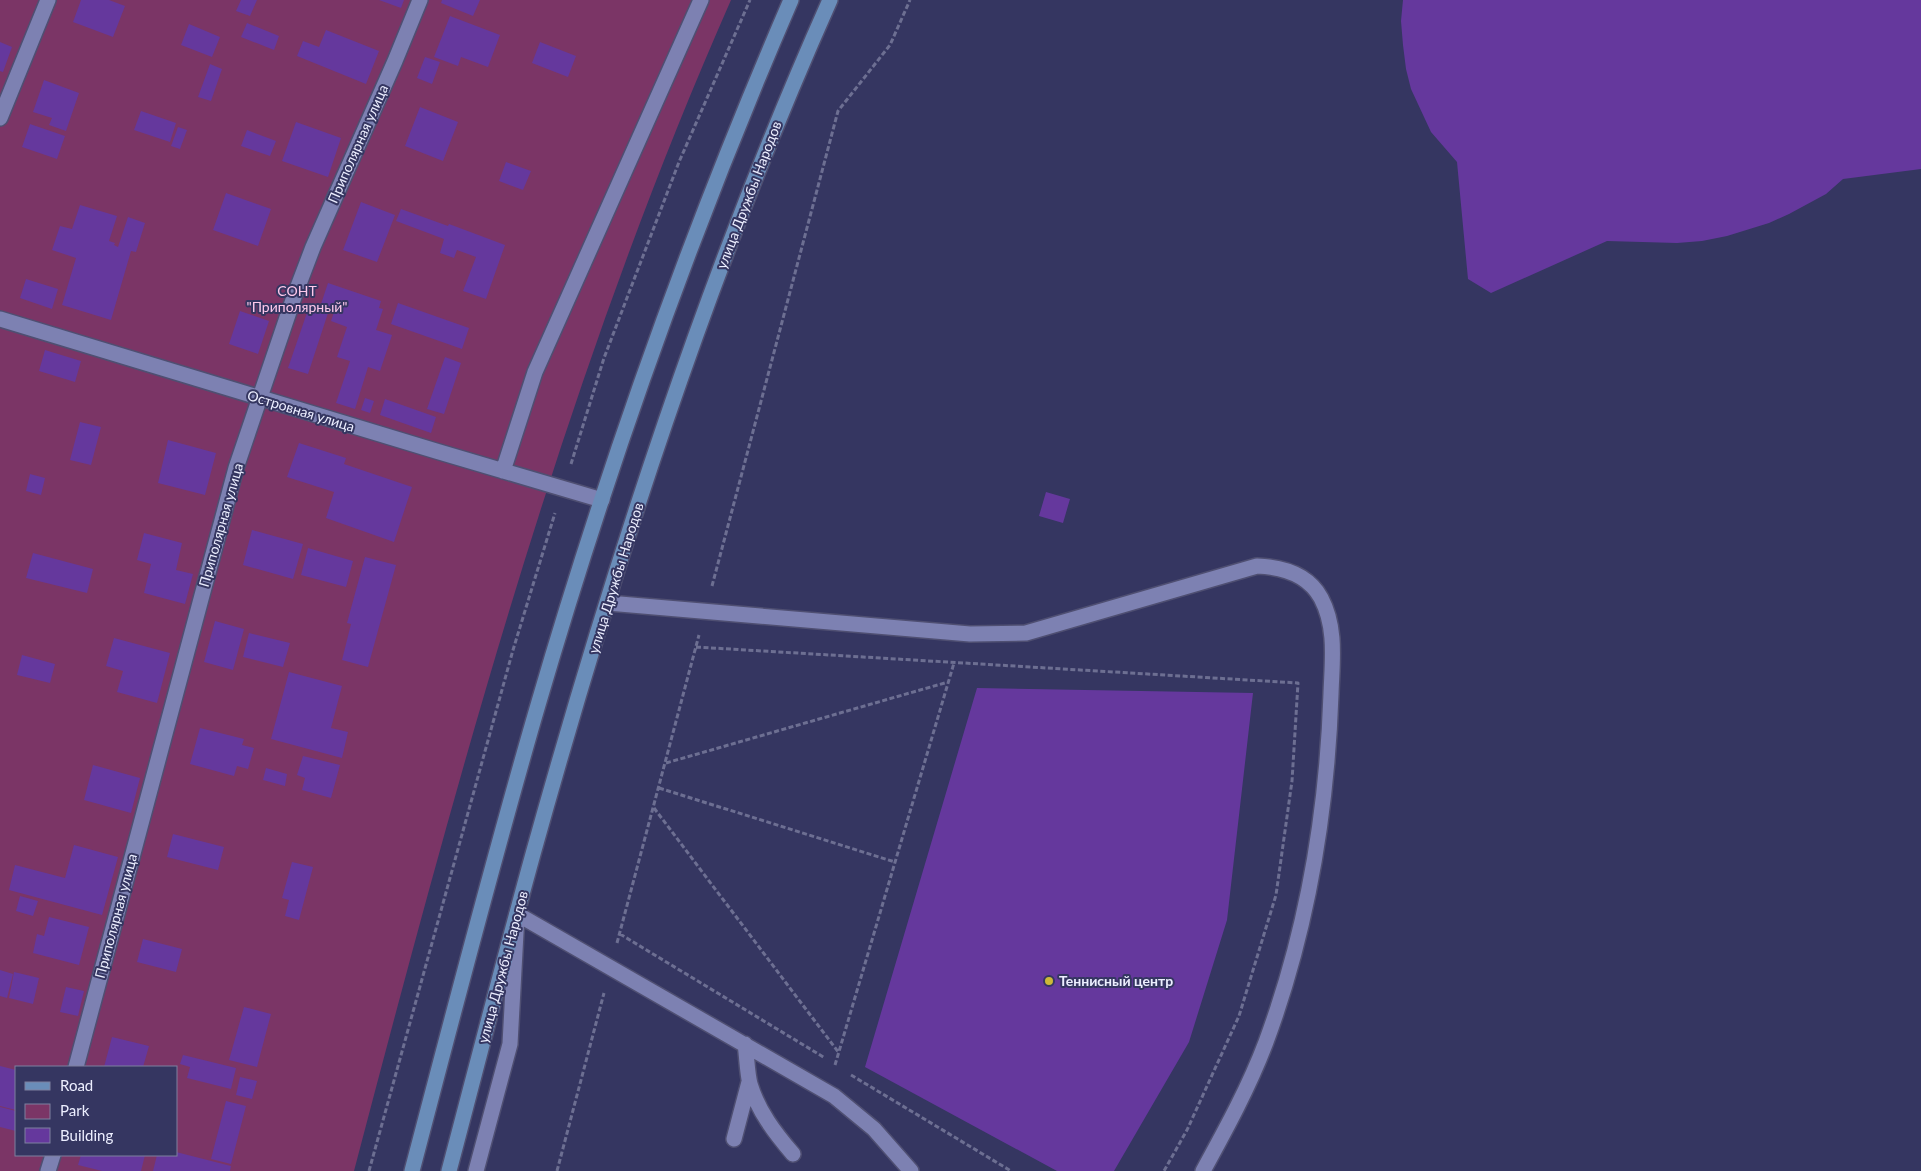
<svg xmlns="http://www.w3.org/2000/svg" width="1921" height="1171" font-family="Lato,sans-serif">
	<style>
		.green { fill: #7b3566; fill-rule: evenodd }
		.building { fill: #65389d }
		.lines { fill: none; stroke-linecap: round; stroke-linejoin: round }
		.lane-casing { stroke: #4f4f72; stroke-width: 18 }
		.secondary-casing { stroke: #4f4f72; stroke-width: 18 }
		.path { stroke: #6d6f92; stroke-width: 3; stroke-dasharray: 5 2.5; stroke-linecap: butt }
		.lane { stroke: #7d81b2; stroke-width: 15 }
		.secondary { stroke: #6a8db9; stroke-width: 15 }
		.poi-dot { fill: #ccb938; stroke: #353661; stroke-width: 2 }
		.labels { text-anchor: middle; stroke-width: 4; stroke-linejoin: round; paint-order: stroke }
		.street-label { font-size: 14px; fill: #eceeff; stroke: #353661 }
		.park-label { font-size: 14px; fill: #fec9eb; stroke: #353661 }
		.poi-label { font-size: 14px; font-weight: bold; fill: #eceeff; stroke: #353661; text-anchor: start }
	</style>
	<rect width="100%" height="100%" fill="#353661"/>
	<path class="green" d="M0,0H731C565,376 458,775 354,1171H0ZM16,1067H176V1155H16Z"/>
	<path class="building" d="M81,0H109L125,6L113,37L73,22Z
		M241,0H257L250,16L236,11Z
		M379,0H404L401,8Z
		M442,0H480L473,16L441,3Z
		M1403,0H1921V169L1843,179L1826,194L1789,214L1769,223L1727,236L1702,241L1677,243L1607,241L1491,293L1468,279L1457,162L1431,132L1411,89L1406,69L1403,45L1401,21Z
		M450,16L500,35L488,67L461,57L458,66L434,57Z
		M247,23L279,36L274,50L241,37Z
		M189,24L220,37L212,57L181,45Z
		M326,30L379,51L366,84L297,56L303,41L319,47Z
		M0,42L12,47L3,72L0,71Z
		M540,42L576,56L568,77L532,63Z
		M425,57L440,62L432,84L417,78Z
		M210,64L222,69L211,101L198,97Z
		M44,80L79,93L66,131L49,125L52,118L33,112Z
		M420,107L458,122L443,161L405,146Z
		M141,111L176,123L170,142L134,130Z
		M296,122L341,138L328,177L282,161Z
		M30,124L65,136L57,159L22,147Z
		M178,127L187,130L180,149L171,146Z
		M247,130L276,141L270,156L241,146Z
		M506,162L531,171L523,190L499,181Z
		M226,193L271,209L258,246L213,230Z
		M361,202L395,215L377,262L343,250Z
		M80,205L117,216L109,241L115,243L114,245L118,247L128,217L145,223L136,252L131,251L111,320L62,305L76,258L52,250L60,226L72,229Z
		M401,209L448,226L449,224L505,245L486,299L463,291L476,257L457,250L454,258L440,253L444,239L396,221Z
		M26,279L58,289L52,309L20,298Z
		M328,283L381,301L379,308L383,309L376,330L392,335L380,371L368,367L355,409L336,403L350,361L337,357L347,327L331,321L334,312L329,310L308,374L288,368L310,304L320,307Z
		M398,303L469,328L462,349L391,324Z
		M240,311L269,321L258,354L229,344Z
		M45,350L81,361L75,382L39,371Z
		M445,357L461,363L444,414L427,409Z
		M365,398L374,401L370,413L361,410Z
		M385,399L436,417L431,433L380,415Z
		M80,422L101,427L91,465L70,460Z
		M168,440L216,453L205,495L158,483Z
		M299,443L346,458L344,464L412,487L394,542L326,518L334,492L287,477Z
		M30,474L45,478L41,495L26,491Z
		M1046,492L1070,499L1063,523L1039,516Z
		M252,530L303,544L293,579L243,565Z
		M144,533L182,543L176,570L193,574L185,604L144,593L151,564L137,560Z
		M308,548L353,561L346,587L301,575Z
		M33,553L93,569L87,593L26,578Z
		M365,557L396,565L368,667L342,660L351,624L347,623Z
		M215,621L244,629L233,670L204,662Z
		M249,633L290,643L283,667L243,657Z
		M114,638L170,653L157,703L117,692L123,671L106,666Z
		M22,655L55,664L50,683L17,675Z
		M289,672L342,686L331,728L348,732L342,758L271,739Z
		M977,688L1253,693L1227,920L1189,1042L1114,1171H1057L865,1067Z
		M200,728L244,739L242,745L254,748L248,769L237,766L234,776L190,764Z
		M303,756L340,765L331,798L302,790L305,778L297,775Z
		M93,765L140,778L131,813L84,800Z
		M266,768L287,774L285,786L263,780Z
		M173,834L224,847L218,870L167,857Z
		M74,845L118,857L102,915L9,890L15,865L65,878Z
		M292,862L313,867L299,920L285,916L289,900L282,898Z
		M20,896L38,901L33,916L16,911Z
		M49,917L89,927L79,965L33,953L37,934L44,936Z
		M143,939L182,949L176,972L137,962Z
		M0,970L13,974L7,998L0,996Z
		M14,972L39,978L33,1004L9,998Z
		M66,987L84,991L78,1016L60,1012Z
		M244,1007L271,1014L257,1067L229,1060Z
		M112,1037L149,1046L143,1067H104Z
		M183,1055L236,1068L231,1089L187,1078L190,1067L180,1064Z
		M0,1066L16,1070V1110L0,1106Z
		M240,1077L257,1081L252,1099L236,1095Z
		M226,1101L246,1106L231,1164L211,1159Z
		M0,1107L16,1111V1131L0,1127Z
		M176,1152L231,1166L230,1171H153L157,1155H176Z
		M81,1155H145L141,1171H102L78,1165Z"/>
	<g class="lines">
		<defs>
			<path id="lane" d="M0,118L48,0
				M0,319L436,451L602,500
				M503,471L535,372L701,0
				M608,603L970,634L1026,633L1257,566C1282,567 1308,574 1321,598C1337,628 1332,662 1331,694C1327,812 1307,931 1266,1042C1249,1087 1226,1129 1203,1171
				M745,1044C747,1057 747,1072 750,1084C758,1111 775,1133 793,1154
				M76,1067L236,468L294,297L313,247L395,61L420,0
				M734,1139L749,1082
				M48,1171L53,1155
				M476,1171L510,1044L517,914L834,1096L874,1129L911,1171"/>
			<path id="secondary" d="M412,1171C453,1015 493,859 538,705C608,465 692,229 791,0
				M449,1171C477,1065 504,959 533,854C614,563 707,276 830,0"/>
		</defs>
		<use href="#lane" class="lane-casing"/>
		<use href="#secondary" class="secondary-casing"/>
		<path class="path" d="M571,464L604,358L679,162L750,0
			M712,586L838,111L890,45L910,0
			M696,647L1298,683L1292,781L1276,895L1239,1016L1187,1130L1164,1171
			M666,763L948,682
			M659,788L895,862
			M654,808L839,1053
			M620,934L825,1058
			M617,943L699,635
			M835,1065L954,663
			M851,1075L1011,1171
			M369,1171L513,650L555,513
			M557,1171L604,993"/>
		<use href="#lane" class="lane"/>
		<use href="#secondary" class="secondary"/>
	</g>
	<circle class="poi-dot" cx="1049" cy="981" r="5"/>
	<g class="labels">
		<g class="street-label">
			<text transform="translate(358 144) rotate(-66)" y="5">Приполярная улица</text>
			<text transform="translate(749 195) rotate(-69)" y="5">улица Дружбы Народов</text>
			<text transform="translate(301 411) rotate(17)" y="5">Островная улица</text>
			<text transform="translate(221 525) rotate(-74)" y="5">Приполярная улица</text>
			<text transform="translate(616 578) rotate(-73)" y="5">улица Дружбы Народов</text>
			<text transform="translate(116 916) rotate(-75)" y="5">Приполярная улица</text>
			<text transform="translate(503 967) rotate(-75)" y="5">улица Дружбы Народов</text>
		</g>
		<g class="park-label">
			<text x="297" y="296">СОНТ<tspan x="297" dy="16">"Приполярный"</tspan></text>
		</g>
		<g class="poi-label">
			<text x="1059" y="986">Теннисный центр</text>
		</g>
	</g>
	<rect x="15" y="1066" width="162" height="90" fill="#353661" stroke="#7e80a0"/>
	<rect x="25" y="1082" width="25" height="8" fill="#6a8db9" stroke="#7e80a0"/>
	<text x="60" y="1091" font-size="15" fill="#eceeff">Road</text>
	<rect x="25" y="1104" width="25" height="15" fill="#7b3566" stroke="#7e80a0"/>
	<text x="60" y="1116" font-size="15" fill="#eceeff">Park</text>
	<rect x="25" y="1128" width="25" height="15" fill="#65389d" stroke="#7e80a0"/>
	<text x="60" y="1141" font-size="15" fill="#eceeff">Building</text>
</svg>
